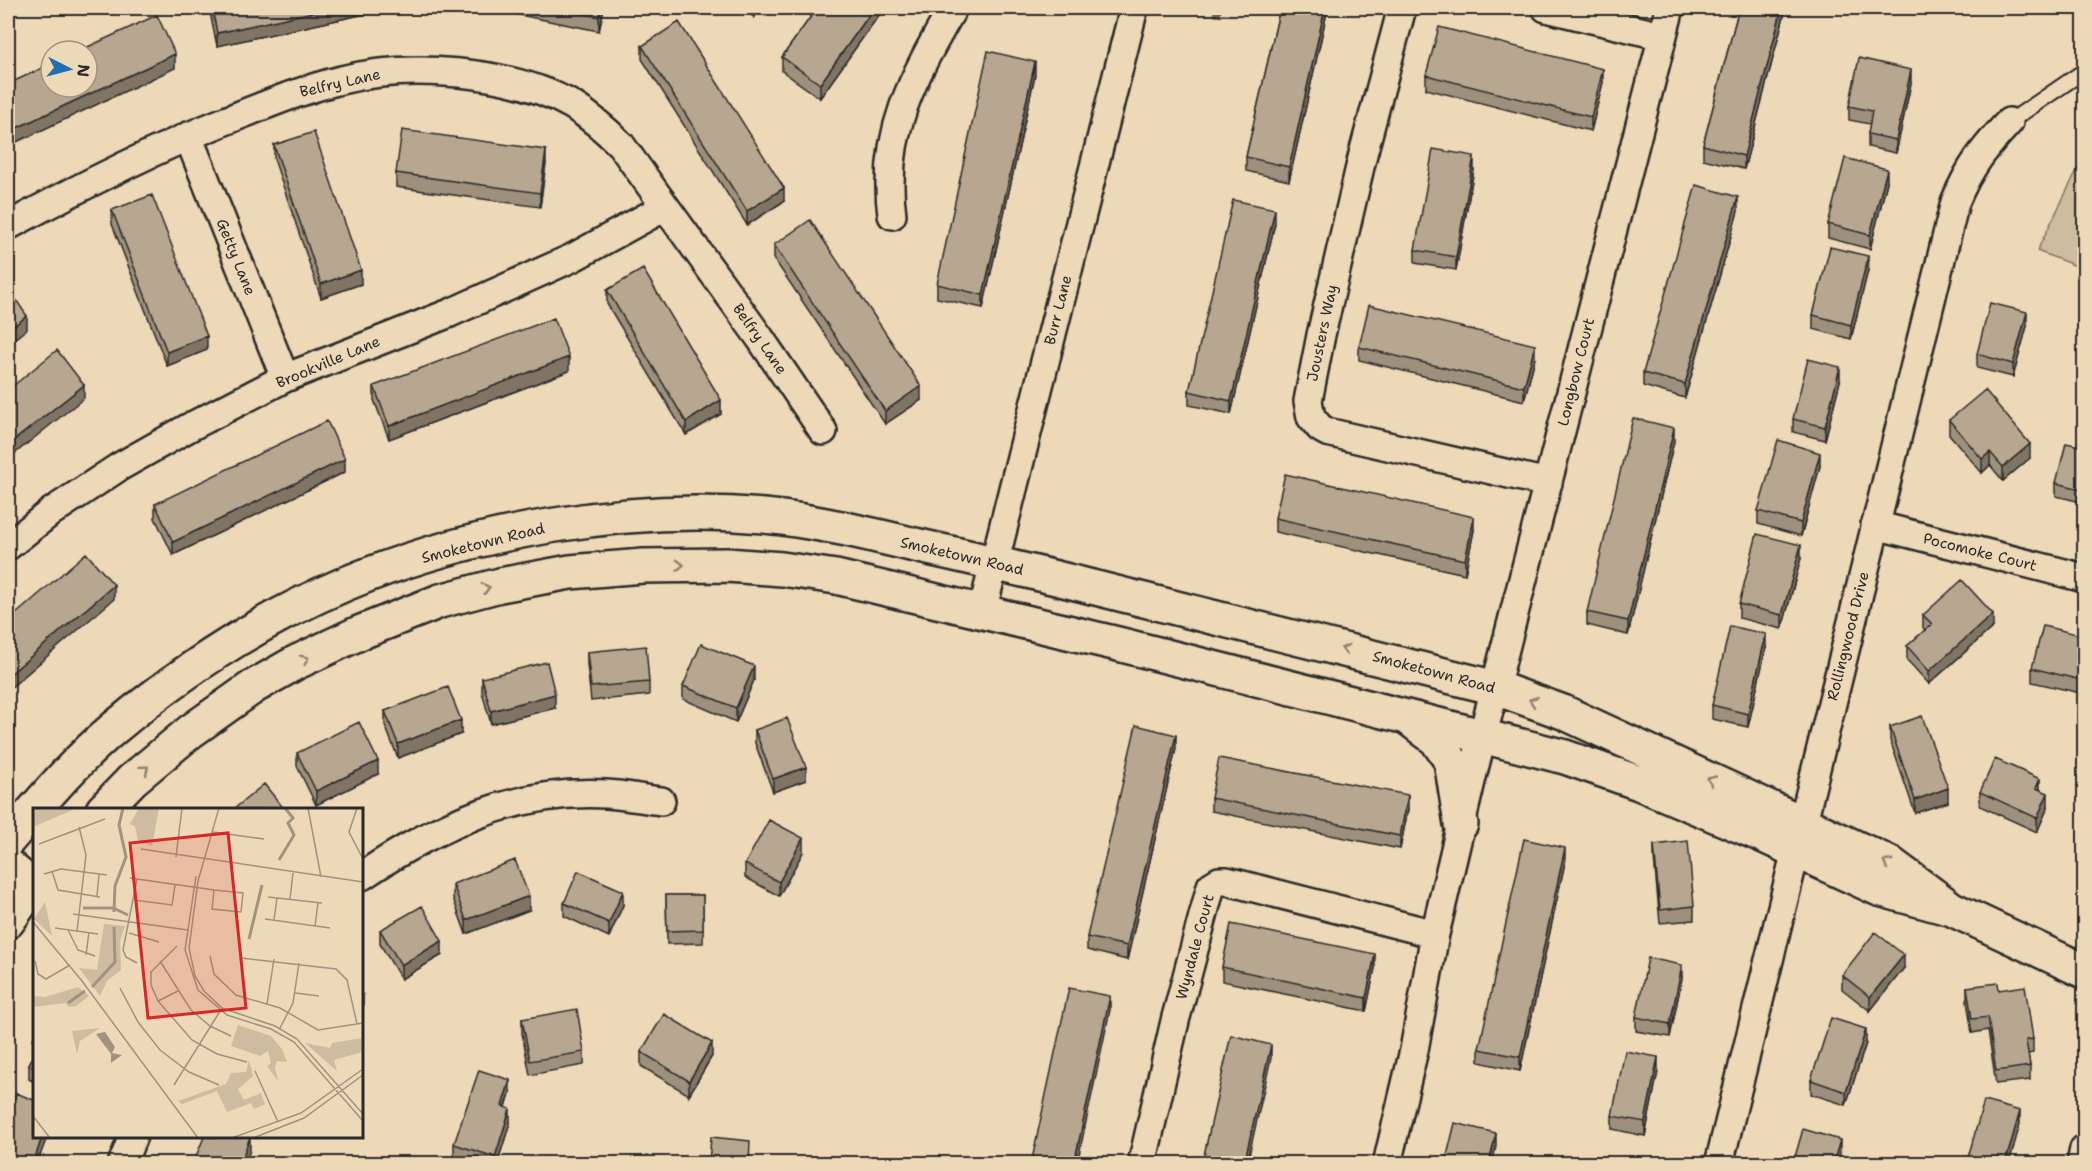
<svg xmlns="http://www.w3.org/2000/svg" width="2092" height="1171" font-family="'Shantell Sans',sans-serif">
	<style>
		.park { fill: #cebca0; stroke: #7c7466; stroke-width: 1.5 }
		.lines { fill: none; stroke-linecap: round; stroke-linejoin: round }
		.stream { stroke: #72695e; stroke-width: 8 }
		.lane-casing { stroke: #2b2b2b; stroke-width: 18 }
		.street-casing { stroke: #2b2b2b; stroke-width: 32 }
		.secondary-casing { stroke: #2b2b2b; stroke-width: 38 }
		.lane { stroke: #edd8b7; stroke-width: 14 }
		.street { stroke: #edd8b7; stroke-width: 27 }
		.secondary { stroke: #edd8b7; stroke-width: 33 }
		.wall { fill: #9d907c; stroke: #2b2b2b; stroke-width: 1.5 }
		.shaded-wall { fill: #807565; stroke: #2b2b2b; stroke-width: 1.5 }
		.building { fill: #b7a790; stroke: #2b2b2b; stroke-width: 1.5 }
		.oneway { stroke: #8c8271 }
		.labels { text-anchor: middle; stroke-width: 5; stroke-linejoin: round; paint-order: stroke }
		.street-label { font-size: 15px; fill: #2b2b2b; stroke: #edd8b7 }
		.inset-river { fill: none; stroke: #a19380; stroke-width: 3 }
		.inset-road { fill: none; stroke: #9f937f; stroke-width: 1.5 }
		.view { fill: #d62828; fill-opacity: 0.15; stroke: #d62828; stroke-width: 3 }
		.inset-edge { fill: none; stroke: #2b2b2b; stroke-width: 3 }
	</style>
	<rect width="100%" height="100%" fill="#edd8b7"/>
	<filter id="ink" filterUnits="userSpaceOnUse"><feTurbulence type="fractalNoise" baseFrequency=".0167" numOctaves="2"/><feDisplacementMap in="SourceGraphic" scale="12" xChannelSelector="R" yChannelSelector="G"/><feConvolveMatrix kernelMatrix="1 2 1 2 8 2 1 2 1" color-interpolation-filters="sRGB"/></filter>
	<g filter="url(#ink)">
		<path class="park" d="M2084,156V269L2037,251Z"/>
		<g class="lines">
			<path class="stream" d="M1217,13L1218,8"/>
			<defs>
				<path id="lane" d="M2009,122L2084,71"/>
				<path id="street" d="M1402,8L1363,154L1321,335L1308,401L1311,417L1320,428L1327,432L1548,483
					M1546,8L1662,36
					M188,136L285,378
					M892,215C881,133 914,76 953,8
					M8,226C78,188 150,151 225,121C263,106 301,90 341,80C408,63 511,70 572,105C590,116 606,130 621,145L760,338L823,431
					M1875,525L2084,578
					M8,546L51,512L119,467L188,428L285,378L450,313L572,258L665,207
					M982,612L1134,8
					M8,862L34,884
					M362,876C436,826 515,789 606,794C624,795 643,799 661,801
					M1435,934L1473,773L1670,8
					M122,1164L133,1136
					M1142,1164L1175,1021L1211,886L1219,881H1227L1435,934L1414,1050L1387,1164
					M1719,1164L1955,202C1970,166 1983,150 2009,122
					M2081,1164L2084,1149"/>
				<path id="secondary" d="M1411,720L1436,739L1451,761L1461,824
					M103,810L132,780L191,731L253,687L295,663L359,633L440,601L500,585L570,572L643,566L727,565L782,569L836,577L1118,644L1565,757L1639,783L1762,835L1879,889L1952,909L2084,971
					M8,840C41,802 74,762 113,729C182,671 262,619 345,584C471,531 629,504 764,516C816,521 865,533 915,545C978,559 1041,574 1104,590C1234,622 1365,654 1496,688L1563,712L1874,856L1891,864L1952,909
					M8,921L34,884"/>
			</defs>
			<use href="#lane" class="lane-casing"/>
			<use href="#street" class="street-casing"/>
			<use href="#secondary" class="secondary-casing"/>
			<use href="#lane" class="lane"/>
			<use href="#street" class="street"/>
			<use href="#secondary" class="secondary"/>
		</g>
		<path class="wall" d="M209,8H393L217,46Z
			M485,8H604L599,31Z
			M739,8H760L754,17Z
			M817,8H884L820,98L782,71V57Z
			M1280,8H1328L1289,181L1246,171V157Z
			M1739,8H1786L1744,169L1703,159V145Z
			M642,46L784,201L747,225L642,59Z
			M1035,75L983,308L937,298V284Z
			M1426,75L1603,82L1591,131L1426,89Z
			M1911,83L1896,153L1868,147V134L1870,124L1849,120V106Z
			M274,145L361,284L321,298L274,159Z
			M546,163L540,207L396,187V173Z
			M1474,169L1456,270L1415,263V250Z
			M1887,182L1870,249L1828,238V224Z
			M112,210L207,350L167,366L112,224Z
			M1738,211L1685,398L1643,386V373Z
			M1275,223L1231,414L1189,405V391Z
			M774,245L921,400L885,424L774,259Z
			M1868,270L1851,339L1813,329V315Z
			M607,290L721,414L686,435L607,304Z
			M2027,326L2013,377L1977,368V354Z
			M1359,347L1535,358L1524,401L1359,360Z
			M569,371L389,439L374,400V386Z
			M1840,381L1825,440L1793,432V419Z
			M1949,420L2030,458L2003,481L1990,465L1982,473L1949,434Z
			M1674,441L1628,635L1587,625V612Z
			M2085,447V503L2056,496V483Z
			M1820,466L1801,536L1758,524V511Z
			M345,472L173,555L155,518V504Z
			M1275,518L1474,530L1465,574L1275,532Z
			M1801,558L1782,629L1739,618V604Z
			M1923,615L1993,627L1929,684L1907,660V646L1925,630L1923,628Z
			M2085,636V694L2032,682V668Z
			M1766,648L1748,727L1712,719V705Z
			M587,652L649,682V695L591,701L587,665Z
			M482,678L555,708L491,724L482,692Z
			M754,680L736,722L683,699V686Z
			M385,711L461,734L398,758L385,725Z
			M1890,727L1948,802L1915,813L1890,740Z
			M755,730L806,780L773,792L755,743Z
			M1176,748L1127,960L1087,950V937Z
			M297,753L378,774L316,805L297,766Z
			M2040,789L2048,807L2037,832L1980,806V792Z
			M1211,798L1408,809L1400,849L1211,811Z
			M1654,845L1694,906V920L1660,923L1654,858Z
			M803,852L779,896L745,877V864Z
			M1565,862L1520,1071L1479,1062V1049Z
			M453,884L529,910L466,934L453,898Z
			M666,895H703V943L667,944Z
			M564,903L623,905L609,937L564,916Z
			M380,930L442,955L401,979L380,944Z
			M1222,967L1375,968L1366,1011L1222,981Z
			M1904,968L1870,1011L1842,989V975Z
			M1682,978L1670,1037L1636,1031V1017Z
			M1967,987L1999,990L2033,1039V1053L2028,1054L2030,1066V1080L1996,1084L1988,1030L1972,1033L1967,1001Z
			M522,1019L584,1052V1065L530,1075L522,1033Z
			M34,1036V1082L29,1079V1065L34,1053H33V1039Z
			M1866,1043L1846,1105L1811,1094V1080Z
			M641,1052L712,1056L689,1095L641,1066Z
			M1658,1071L1645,1136L1612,1129V1116Z
			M510,1093L506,1107L510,1123L497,1164H474L454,1157V1144Z"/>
		<path class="shaded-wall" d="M331,8H393L217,46V33Z
			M601,8H604L599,31V17Z
			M754,8H760L754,17Z
			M874,8H884L820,98V84Z
			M1325,8H1328L1289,181V167Z
			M1782,8H1786L1744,169V156Z
			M175,54V68L8,146V132Z
			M1035,62V75L983,308V295Z
			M1603,69V82L1591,131V117Z
			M1911,70V83L1896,153V140Z
			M546,150V163L540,207V193Z
			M1474,156V169L1456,270V257Z
			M1887,169V182L1870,249V235Z
			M784,188V201L747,225V211Z
			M1738,197V211L1685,398V384Z
			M1275,209V223L1231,414V401Z
			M1868,256V270L1851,339V325Z
			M361,270V284L321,298V284Z
			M2027,312V326L2013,377V364Z
			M27,316V329L8,344V330Z
			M207,336V350L167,366V352Z
			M1535,345V358L1524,401V387Z
			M569,357V371L389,439V426Z
			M1840,367V381L1825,440V427Z
			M84,385V398L8,459V445Z
			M921,386V400L885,424V411Z
			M721,400V414L686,435V422Z
			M1674,428V441L1628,635V621Z
			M2030,444V458L2003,481V467Z
			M1990,452V465L1982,473V459Z
			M1820,453V466L1801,536V523Z
			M345,459V472L173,555V542Z
			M1474,517V530L1465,574V560Z
			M1801,545V558L1782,629V615Z
			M114,585V599L8,690V676Z
			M1993,614V627L1929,684V671Z
			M1766,634V648L1748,727V714Z
			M754,666V680L736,722V708Z
			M555,694V708L491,724V711Z
			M461,720V734L398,758V744Z
			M1176,735V748L1127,960V946Z
			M378,761V774L316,805V791Z
			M806,767V780L773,792V779Z
			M2040,779V793L2036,788Z
			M1948,788V802L1915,813V800Z
			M2048,793V807L2037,832V818Z
			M1408,795V809L1400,849V836Z
			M803,838V852L779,896V882Z
			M1565,848V862L1520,1071V1057Z
			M623,891V905L609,937V923Z
			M529,896V910L466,934V920Z
			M442,941V955L401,979V965Z
			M1375,954V968L1366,1011V998Z
			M1904,955V968L1870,1011V997Z
			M1682,965V978L1670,1037V1024Z
			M363,995V1008L362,1010V996Z
			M1110,996V1010L1077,1164H1074Z
			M1866,1029V1043L1846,1105V1092Z
			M712,1043V1056L689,1095V1081Z
			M1271,1045V1058L1247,1164H1244Z
			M1658,1057V1071L1645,1136V1122Z
			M510,1080V1093L502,1120V1106Z
			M510,1109V1123L497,1164H495V1157Z
			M2020,1111V1124L2009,1164H2005Z
			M1496,1133V1147L1492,1164H1489Z
			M42,1137H47L37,1164H33Z
			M250,1137V1150L245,1164H240Z
			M1840,1140V1154L1837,1164H1833Z"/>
		<path class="building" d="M212,8H331L217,33Z
			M552,8H601L599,17Z
			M817,8H874L820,84L782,57Z
			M1280,8H1325L1289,167L1246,157Z
			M1739,8H1782L1744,156L1703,145Z
			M157,15L175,54L8,132V84L51,64V87H87V51H79Z
			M679,22L784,188L747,211L642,46Z
			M1439,27L1603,69L1591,117L1426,75Z
			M988,51L1035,62L983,295L937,284Z
			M1859,58L1911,70L1896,140L1868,134L1872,111L1849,106Z
			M402,130L546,150L540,193L396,173Z
			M314,132L361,270L321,284L274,145Z
			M1433,149L1474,156L1456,257L1415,250Z
			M1845,158L1887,169L1870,235L1828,224Z
			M1696,185L1738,197L1685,384L1643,373Z
			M152,195L207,336L167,352L112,210Z
			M1233,200L1275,209L1231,401L1189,391Z
			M810,220L921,386L885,411L774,245Z
			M1830,247L1868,256L1851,325L1813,315Z
			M643,269L721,400L686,422L607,290Z
			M8,288L27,316L8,330Z
			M1990,303L2027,312L2013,364L1977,354Z
			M1369,305L1535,345L1524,387L1359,347Z
			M554,318L569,357L389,426L374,386Z
			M57,350L84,385L8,445V390Z
			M1808,359L1840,367L1825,427L1793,419Z
			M1985,390L2030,444L2003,467L1990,452L1982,459L1949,420Z
			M1633,418L1674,428L1628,621L1587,612Z
			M327,421L345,459L173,542L155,504Z
			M1778,440L1820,453L1801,523L1758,511Z
			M2066,443L2085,447V490L2056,483Z
			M1285,474L1474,517L1465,560L1275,518Z
			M1757,534L1801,545L1782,615L1739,604Z
			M86,553L114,585L8,676V621Z
			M1962,580L1993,614L1929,671L1907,646L1932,624L1923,615Z
			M1730,626L1766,634L1748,714L1712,705Z
			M2043,626L2085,636V681L2032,668Z
			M701,644L754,666L736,708L683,686Z
			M646,646L649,682L591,687L587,652Z
			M547,662L555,694L491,711L482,678Z
			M448,687L461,720L398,744L385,711Z
			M1922,716L1948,788L1915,800L1890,727Z
			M787,718L806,767L773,779L755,730Z
			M359,722L378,761L316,791L297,753Z
			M1136,725L1176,735L1127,946L1087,937Z
			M1219,758L1408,795L1400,836L1211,798Z
			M1995,759L2040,779L2036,788L2048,793L2037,818L1980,792Z
			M264,784L285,810H233Z
			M769,820L803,838L779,882L745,864Z
			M1524,839L1565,848L1520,1057L1479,1049Z
			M1688,841L1694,906L1660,910L1654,845Z
			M515,860L529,896L466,920L453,884Z
			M578,871L623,891L609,923L564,903Z
			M666,895H703V930L667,931Z
			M422,906L442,941L401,965L380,930Z
			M1231,924L1375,954L1366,998L1222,967Z
			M1875,932L1904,955L1870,997L1842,975Z
			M1648,958L1682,965L1670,1024L1636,1017Z
			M1998,983L1999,990L2025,986L2033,1039L2026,1040L2030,1066L1996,1071L1988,1017L1972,1019L1967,987Z
			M1069,988L1110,996L1074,1164H1031Z
			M577,1009L584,1052L530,1061L522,1019Z
			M664,1014L712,1043L689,1081L641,1052Z
			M1831,1018L1866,1029L1846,1092L1811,1080Z
			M1231,1035L1271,1045L1244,1164H1202Z
			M1625,1051L1658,1057L1645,1122L1612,1116Z
			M34,1053V1068L29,1065Z
			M479,1070L510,1080L502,1106L510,1109L495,1157L454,1144Z
			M16,1093L34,1100V1137H42L33,1164H8V1118Z
			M1984,1101L2020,1111L2005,1164H1975L1967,1161Z
			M1455,1123L1496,1133L1489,1164H1445Z
			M1803,1129L1840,1140L1833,1164H1793Z
			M204,1137H250L240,1164H193Z
			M711,1137L750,1141L749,1164H709Z"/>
		<defs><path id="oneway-chevron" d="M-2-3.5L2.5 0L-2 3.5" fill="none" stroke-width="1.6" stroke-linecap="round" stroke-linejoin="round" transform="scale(1.5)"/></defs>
		<g class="oneway">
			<use href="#oneway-chevron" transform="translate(680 565) rotate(-1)"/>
			<use href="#oneway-chevron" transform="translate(486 588) rotate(-15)"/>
			<use href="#oneway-chevron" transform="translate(1345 649) rotate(-166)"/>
			<use href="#oneway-chevron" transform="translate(305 659) rotate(-26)"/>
			<use href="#oneway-chevron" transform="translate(1533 701) rotate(-160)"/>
			<use href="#oneway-chevron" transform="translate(145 769) rotate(-40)"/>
			<use href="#oneway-chevron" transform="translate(1711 780) rotate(-155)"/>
			<use href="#oneway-chevron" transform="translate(1887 863) rotate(-150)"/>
		</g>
	</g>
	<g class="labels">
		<g class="street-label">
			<text transform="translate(340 83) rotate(-13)" y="5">Belfry Lane</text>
			<text transform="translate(236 257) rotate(68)" y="5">Getty Lane</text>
			<text transform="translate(1058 310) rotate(-76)" y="5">Burr Lane</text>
			<text transform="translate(1322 333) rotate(-78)" y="5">Jousters Way</text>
			<text transform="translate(760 339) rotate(55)" y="5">Belfry Lane</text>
			<text transform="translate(328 362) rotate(-23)" y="5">Brookville Lane</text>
			<text transform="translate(1576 372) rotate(-76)" y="5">Longbow Court</text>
			<text transform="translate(483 543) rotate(-14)" y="5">Smoketown Road</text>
			<text transform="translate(1980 552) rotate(14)" y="5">Pocomoke Court</text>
			<text transform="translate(962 556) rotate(13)" y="5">Smoketown Road</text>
			<text transform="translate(1848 636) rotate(-76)" y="5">Rollingwood Drive</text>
			<text transform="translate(1434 672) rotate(15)" y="5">Smoketown Road</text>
			<text transform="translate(1195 947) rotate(-75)" y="5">Wyndale Court</text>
		</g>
	</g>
	<g transform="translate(33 808)">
		<rect width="330" height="330" fill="#edd8b7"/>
		<path d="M0,0H44L0,19ZM12,94L19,128L1,111Z" fill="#cebca0"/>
		<path d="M71,116L92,118L87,133L88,162L74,173L67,188L46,160L64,162ZM45,179L56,188L43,198L35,199L33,195L0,199V188L12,189ZM205,217L238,228L249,241L254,254L244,253L242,260L245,273L234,258L238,255L235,243L227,248L198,238ZM67,220L47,233L44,246L39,223ZM330,230L329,244L301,252L304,263L272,235L297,240L299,235ZM216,252L220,268L205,281L211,292L228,285L232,296L221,301L218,295L194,304L184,283L149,296L145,293L193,276L198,265L213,264Z" fill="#cebca0"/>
		<path d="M106,0H126L119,38L105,33L102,18L97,16Z" fill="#cebca0"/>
		<path d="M72,224L82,239L79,245L89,247L78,255V246L63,226Z" fill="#a19380"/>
		<path class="inset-river" d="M246,52L261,27L255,15L260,10L252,0M50,100H80L95,107M81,104L82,78L93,49L86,17L90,0M216,131L229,77M59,179L82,154L81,119M35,195L52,183"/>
		<path class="inset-road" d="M186,0L165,73L156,140L162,168L171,183L189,200L242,218L264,231L330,306M275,0L288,69M324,0L316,24L330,51M180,24L231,31M6,36L72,11M108,41L330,74M143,49L149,0M19,63L25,82L67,89M11,66L28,61L74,67M163,68L152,142L165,182L194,207L238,221L261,234L330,313M97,70L181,82M104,71L90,142L93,149L104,155M181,82L210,85L208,104L179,101ZM64,88L66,66M235,89L289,95M257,91L260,65M101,92L139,97L142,77M40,106L155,122M232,111L297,120M241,112L244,90M0,114L49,173L165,330M282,118L285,95M22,120L65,126M35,122L45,142L62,148M44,123L53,47L46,19M96,125L126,134M144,138L118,164V177L125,193L159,232L184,246L214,254M53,147L56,124M177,148L181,166L203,187L247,200L285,222L330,215M208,150L303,161L314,172L324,216M2,153L5,166L13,171L37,157M127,153L158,202L177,218L198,228M87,180L105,214L127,242L156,264L186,277M262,185L286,188M125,193L145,183M234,196L241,151M247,220L260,195L266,155M222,263L245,314M141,277L189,200M0,308L17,330M199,330L268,305L330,261M220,330L271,310L330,267"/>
		<path class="view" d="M195,25L213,200L115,210L97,35Z"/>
		<rect width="330" height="330" class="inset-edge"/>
	</g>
	<rect width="2092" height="1171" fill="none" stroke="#edd8b7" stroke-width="30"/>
	<rect x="15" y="15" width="2062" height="1141" fill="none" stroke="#2b2b2b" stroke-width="2" filter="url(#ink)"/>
	<g transform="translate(69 69) rotate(96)"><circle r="28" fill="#edd8b7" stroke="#9f937f" stroke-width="1.5"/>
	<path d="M0-4.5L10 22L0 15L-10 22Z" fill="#1f6fb2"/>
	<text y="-9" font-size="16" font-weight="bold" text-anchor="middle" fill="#2b2b2b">N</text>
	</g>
</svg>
